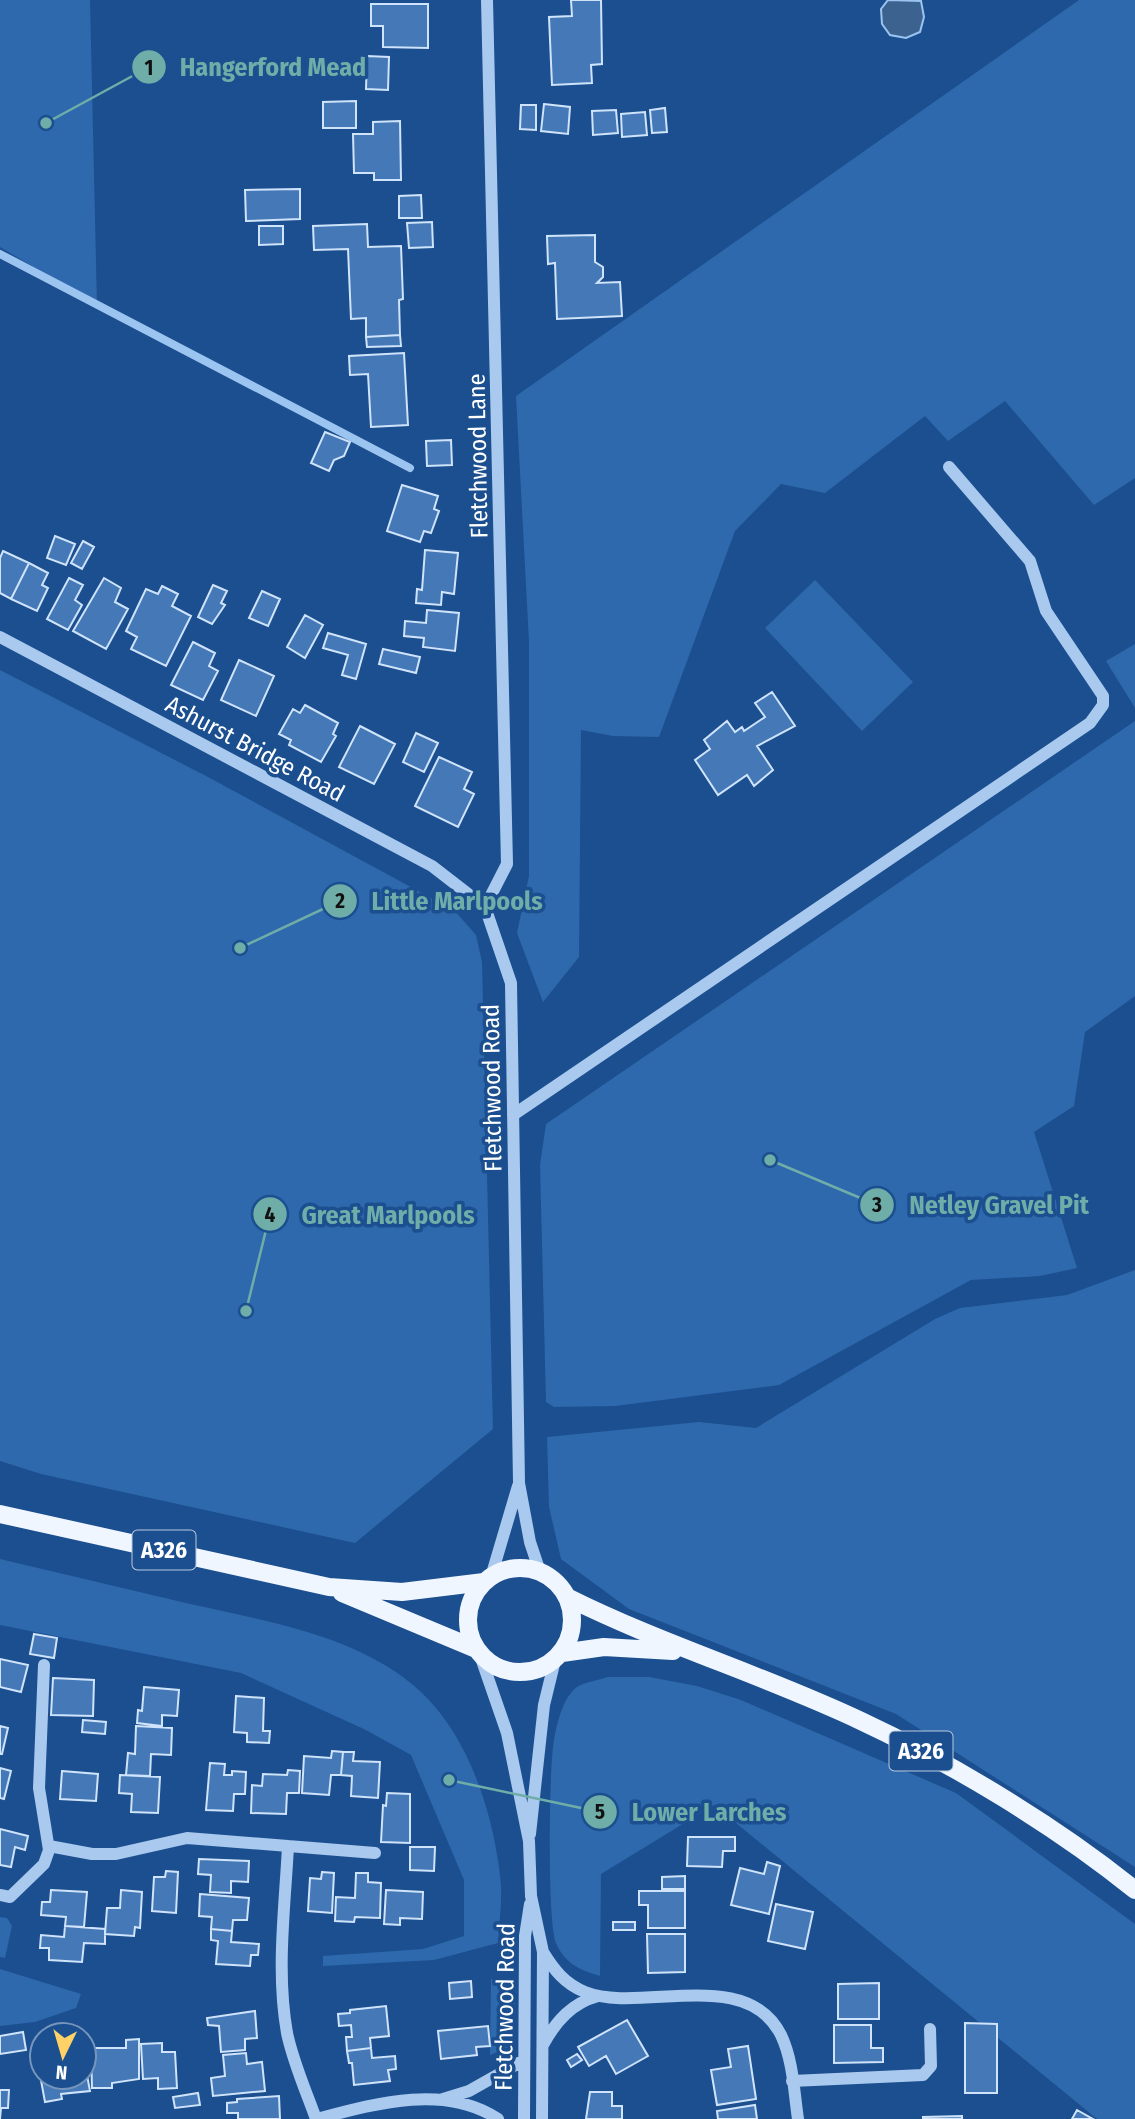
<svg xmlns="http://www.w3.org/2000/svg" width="1135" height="2119" font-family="'Fira Sans Condensed',sans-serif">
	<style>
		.green { fill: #2e69ad }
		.water { fill: #3c6290; stroke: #9cc4f0; stroke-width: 2 }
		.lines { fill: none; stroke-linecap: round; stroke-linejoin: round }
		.stream { stroke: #9cc4f0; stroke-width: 8 }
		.building { fill: #4478b7; stroke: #cfe3fa; stroke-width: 2 }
		.minor { stroke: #a9c9ee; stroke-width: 12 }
		.major { stroke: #f0f6ff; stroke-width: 18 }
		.labels { text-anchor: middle; stroke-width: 7; stroke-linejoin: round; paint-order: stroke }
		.shield { fill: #1b4f8f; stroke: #bbcadd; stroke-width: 2 }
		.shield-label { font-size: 23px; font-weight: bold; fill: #fff }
		.street-label { font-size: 24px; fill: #fff; stroke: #1b4f8f }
		.leader { fill: none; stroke: #6fada8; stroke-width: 2.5 }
		.callout-dot { fill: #6fada8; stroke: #1b4f8f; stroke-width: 2.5 }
		.mark-label { font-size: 21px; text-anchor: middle; font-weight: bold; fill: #111 }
		.callout-label { font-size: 26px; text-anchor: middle; font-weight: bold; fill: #6fada8; stroke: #1b4f8f; stroke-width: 7; stroke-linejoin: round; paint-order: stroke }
	</style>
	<rect width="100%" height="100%" fill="#1b4f8f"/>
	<path class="green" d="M0,0H90L97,305L0,247Z
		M1079,0H1135V478L1094,505L1005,401L948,441L925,416L825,493L781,484L735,531L659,737L613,736L581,730L579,957L543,1002L517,933L529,876V642L516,396Z
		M815,580L913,682L862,731L765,628Z
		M1135,644V708L1106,661Z
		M0,670L208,777L455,911L476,935L482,962L493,1429L355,1543L41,1474L0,1461Z
		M1135,721V996L1085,1032L1074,1106L1034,1132L1077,1268L1040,1276L971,1280L779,1385L615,1406L554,1407L546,1402L540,1165L546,1124Z
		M1135,1270V1867L896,1714L629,1609L561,1559L549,1507L547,1437L699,1422L756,1428L935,1319L960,1308L1067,1295Z
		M0,1559C62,1574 124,1588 186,1603C265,1621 360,1635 421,1692C471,1739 495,1819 501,1885C502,1904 499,1924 498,1943L434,1960L323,1966V1956L423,1949L464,1936V1880L411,1755L366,1730L241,1673L0,1625Z
		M608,1677H649L697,1686L741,1700L956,1793L1135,1924V2119H1097L714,1805L601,1874L600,1976C580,1970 565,1964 556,1943C547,1921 549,1766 554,1740C557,1723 563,1697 577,1687C585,1682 599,1680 608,1677Z
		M0,1917L7,1918L12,1926L5,1958L0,1957Z
		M0,1969L81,1994L76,2008L35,2022L0,2026Z
		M491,1979H516L513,2046L490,2055Z"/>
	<path class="water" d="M888,0L921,1L924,17L920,32L906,38L890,35L882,24L881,9Z"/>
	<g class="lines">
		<path class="stream" d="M0,254L410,468"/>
	</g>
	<path class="building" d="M571,0H601L602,64L591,65L592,83L552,85L549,17L572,16Z
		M371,4H428V48L383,47V26H371Z
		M367,56L389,57L388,90L366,89Z
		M356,101V128H323V102Z
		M544,104L570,107L568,134L541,131Z
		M521,105H536V130L520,129Z
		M665,108L667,132L652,133L650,110Z
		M616,110L618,133L593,135L592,111Z
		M645,112L647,135L622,137L621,114Z
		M400,121L401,180H374V173H354L353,134H373V122Z
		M300,189V219L246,221L245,190Z
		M421,195L422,218H399V196Z
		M432,222L433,247L409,248L407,223Z
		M367,224L368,247L401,246L403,299L399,300L400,335L366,337V318L351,319L348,249L314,250L313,226Z
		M259,226H283V244L259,245Z
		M595,235V262L603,267V277L597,283L620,282L622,316L557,319L555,263L548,264L547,236Z
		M400,335L401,346L367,347L366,337Z
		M404,353L408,425L371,427L368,374L350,375L349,356Z
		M325,432L350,442L344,456L334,460L329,471L311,463Z
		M451,440L452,465L427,466L426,441Z
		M402,485L438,496L434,509L439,511L431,533L424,531L420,542L387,531Z
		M55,536L75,544L66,565L47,558Z
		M83,541L94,547L82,569L71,563Z
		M425,550L458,553L454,594L442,592L441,605L416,603L417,589L422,590Z
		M3,551L29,563L11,599L0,593V558Z
		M29,563L48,573L42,585L48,588L37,611L11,599Z
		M69,578L83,585L75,600L82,605L68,630L47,619Z
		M104,578L121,588L115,602L128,609L106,649L73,631Z
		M213,585L227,591L221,603L225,605L212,624L198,617Z
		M162,586L178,594L172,606L191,616L166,666L131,649L137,637L126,631L146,589L158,594Z
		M262,591L280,599L268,626L249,618Z
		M427,610L459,613L455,651L423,647L424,638L404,636L405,621L426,623Z
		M305,615L323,625L305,658L287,647Z
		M328,633L366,644L356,679L342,675L348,655L323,648Z
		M193,642L215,653L209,666L218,671L203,700L171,685Z
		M383,649L420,657L416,673L379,664Z
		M239,660L274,676L256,716L221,700Z
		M772,692L795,726L757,746L773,770L754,786L747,775L718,795L695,760L710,749L704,740L727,721L735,732L742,727L744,731L765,717L755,703Z
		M305,705L338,723L333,734L336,736L321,762L289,745L291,740L279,734L293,709L300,713Z
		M360,726L395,744L374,784L339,767Z
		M416,733L438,743L424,772L403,762Z
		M439,757L472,772L464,789L474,794L458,827L415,806Z
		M34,1634L57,1638L54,1658L30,1654Z
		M0,1659L28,1665L21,1692L0,1687Z
		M53,1678L94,1680L93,1716L51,1715Z
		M144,1687L179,1690L177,1716L162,1715V1726L137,1723L138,1710L142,1711Z
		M236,1696L264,1698L263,1731H270L269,1743L247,1742V1733L234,1732Z
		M83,1720L106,1722L105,1734L82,1732Z
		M0,1726L8,1728L2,1754H0Z
		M136,1726L172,1728L171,1755L151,1754L150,1776L126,1775L128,1753L135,1754Z
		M332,1751L343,1752L341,1775H331L329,1795L302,1793L304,1756L331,1758Z
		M343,1752H354L353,1761L380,1762L378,1798L351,1796L352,1776L341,1775Z
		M210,1763L225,1764L224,1775H232V1771L246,1772L245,1794H234L233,1811L206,1810Z
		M0,1768L11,1771L4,1799L0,1798Z
		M288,1770L300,1771L299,1793H287L286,1814L251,1813L252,1785L262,1786L263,1774L287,1775Z
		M62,1771L98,1774L96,1801L60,1799Z
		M120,1775L160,1777L158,1813L131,1812L132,1794L119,1793Z
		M387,1793L410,1794V1843L381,1842L383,1805L386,1806Z
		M0,1829L28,1836L25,1850L15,1847L11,1867L0,1865Z
		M688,1837H735V1851H723L722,1867L687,1866Z
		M410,1847H435L434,1871L410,1870Z
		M199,1859L249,1861L248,1882L231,1881V1893L210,1892L211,1875L198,1874Z
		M767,1862L780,1866L769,1914L731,1905L740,1868L764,1874Z
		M166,1871L178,1872L176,1913L152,1911L154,1877H165Z
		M322,1872L334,1873L332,1913L308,1911L310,1878L321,1879Z
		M356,1873H368V1882L381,1883L380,1918L355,1917L354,1922L335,1921L336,1897L355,1898Z
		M685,1876V1889H662V1877Z
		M51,1890L87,1892L84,1927L65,1926L66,1917L41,1915L42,1902H50Z
		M121,1890L142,1892L140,1928L135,1927L134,1936L105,1934L107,1908H120Z
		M386,1890L423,1892L422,1919L400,1918V1925L384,1924Z
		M639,1891H685V1928H648V1905H639Z
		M200,1894L249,1898L247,1920H233L232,1931L211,1929L212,1917L199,1916Z
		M776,1904L813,1912L805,1949L768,1941Z
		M613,1922H635V1930H613Z
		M65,1926L105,1929V1944L84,1943L82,1962L49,1960V1948H40L41,1935L64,1937Z
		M211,1929L232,1931L231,1942L259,1944L258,1955H251L250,1966L216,1964L218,1941L211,1940Z
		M647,1934H685V1972L648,1973Z
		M471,1981L472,1997L450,1999L449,1983Z
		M879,1983V2019H838V1984Z
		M386,2006L389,2036L370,2038L371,2048L347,2051L346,2037H352L351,2025L339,2026L338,2014L350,2013V2010Z
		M255,2011L257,2038L245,2039V2050L221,2052L219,2026L208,2025L207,2018Z
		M627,2020L648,2056L616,2074L606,2056L589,2066L578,2047Z
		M965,2023L997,2024V2093H965Z
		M834,2025H871V2048H883V2062L834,2063Z
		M488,2026L490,2046L476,2047L477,2055L441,2059L438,2031Z
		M23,2032L26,2050L0,2054V2036Z
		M139,2039V2079L112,2083V2088H92L91,2048H126V2040Z
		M162,2043V2052H175L177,2088L158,2089V2078L143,2079L141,2044Z
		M748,2046L756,2099L717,2105L711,2070L731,2067L728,2049Z
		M371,2048L372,2058L395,2056L396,2069L388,2070L390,2081L354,2085L352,2063H349L347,2051Z
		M246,2053L247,2064L262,2062L265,2091L213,2096L211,2078L225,2076L223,2055Z
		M577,2054L582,2060L571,2067L567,2060Z
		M84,2059L90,2091L61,2094L62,2099L45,2102L38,2064H42V2077H84Z
		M0,2090H9L8,2108H1L0,2119Z
		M590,2092H612V2106H622V2119H586Z
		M198,2093L200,2105L175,2108L173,2097Z
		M279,2096L280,2119H238V2113H227V2103L237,2102V2099Z
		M755,2105L757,2119H718L717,2111Z
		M1077,2110L1093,2119H1072Z
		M962,2116V2119H923V2117Z"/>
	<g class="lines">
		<path class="minor" d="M0,637L432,866L485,907
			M485,907L507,864L487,0
			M485,907L511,983L519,1483L530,1542L540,1572
			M513,1115L1090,723L1103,705V696L1046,611L1030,561L949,467
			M491,1577L518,1486
			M480,1655L507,1733L529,1841L531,1896L543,1952L542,2119
			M530,1834L544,1705L555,1660
			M49,1846L92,1854H116L187,1838L375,1853
			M288,1846C285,1907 276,1971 287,2033C293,2062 306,2091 316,2119
			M0,1895L10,1897L44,1864L49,1850L39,1788L44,1665
			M543,1952C554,1970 565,1984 585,1992C640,2014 746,1965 781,2035C793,2060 794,2092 798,2119
			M543,2045C556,2021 572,2003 598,1996
			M792,2081L923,2075L931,2066L930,2029
			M443,2099L469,2091L524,2060
			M317,2119C373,2104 445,2083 498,2119
			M524,2119L525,1936L530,1904"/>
		<path class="major" d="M0,1514L329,1587L402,1592L484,1582
			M468 1620a52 52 0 1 1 104 0a52 52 0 1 1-104 0Z
			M342,1593L476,1649
			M567,1597C663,1645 764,1675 861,1721C953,1764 1056,1826 1135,1890
			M562,1653L604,1647L673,1651"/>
	</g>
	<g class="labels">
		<g class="shield">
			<rect x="132.5" y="1530.5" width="63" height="39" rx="5"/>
			<rect x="889.5" y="1731.5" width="63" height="39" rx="5"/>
		</g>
		<g class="shield-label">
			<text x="164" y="1558">A326</text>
			<text x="921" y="1759">A326</text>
		</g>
		<g class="street-label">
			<text transform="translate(478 456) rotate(-91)" y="8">Fletchwood Lane</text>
			<text transform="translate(255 749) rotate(28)" y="8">Ashurst Bridge Road</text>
			<text transform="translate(492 1088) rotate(-91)" y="8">Fletchwood Road</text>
			<text transform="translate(505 2007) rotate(-89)" y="8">Fletchwood Road</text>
		</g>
	</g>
	<path class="leader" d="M46 123L149 67M240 948L340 901M770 1160L877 1205M246 1311L270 1214M449 1780L600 1812"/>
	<g class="callout-dot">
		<circle cx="46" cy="123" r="7"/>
		<circle cx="240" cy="948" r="7"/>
		<circle cx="770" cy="1160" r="7"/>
		<circle cx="246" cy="1311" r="7"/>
		<circle cx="449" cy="1780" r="7"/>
		<circle cx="149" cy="67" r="18"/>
		<circle cx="340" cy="901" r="18"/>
		<circle cx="877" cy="1205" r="18"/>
		<circle cx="270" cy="1214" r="18"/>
		<circle cx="600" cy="1812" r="18"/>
	</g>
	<g class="mark-label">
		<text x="149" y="75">1</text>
		<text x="340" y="908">2</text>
		<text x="877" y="1212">3</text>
		<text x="270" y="1222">4</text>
		<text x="600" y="1819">5</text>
	</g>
	<g class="callout-label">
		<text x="273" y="76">Hangerford Mead</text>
		<text x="457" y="910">Little Marlpools</text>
		<text x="999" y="1214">Netley Gravel Pit</text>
		<text x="388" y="1224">Great Marlpools</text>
		<text x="709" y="1821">Lower Larches</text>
	</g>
	<g transform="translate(63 2056) rotate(185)"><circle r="33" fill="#1b4f8f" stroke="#7695bc" stroke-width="2"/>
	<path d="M0-5L12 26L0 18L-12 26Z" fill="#ffd166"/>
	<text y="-10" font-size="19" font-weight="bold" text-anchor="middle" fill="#ffffff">N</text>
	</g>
</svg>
